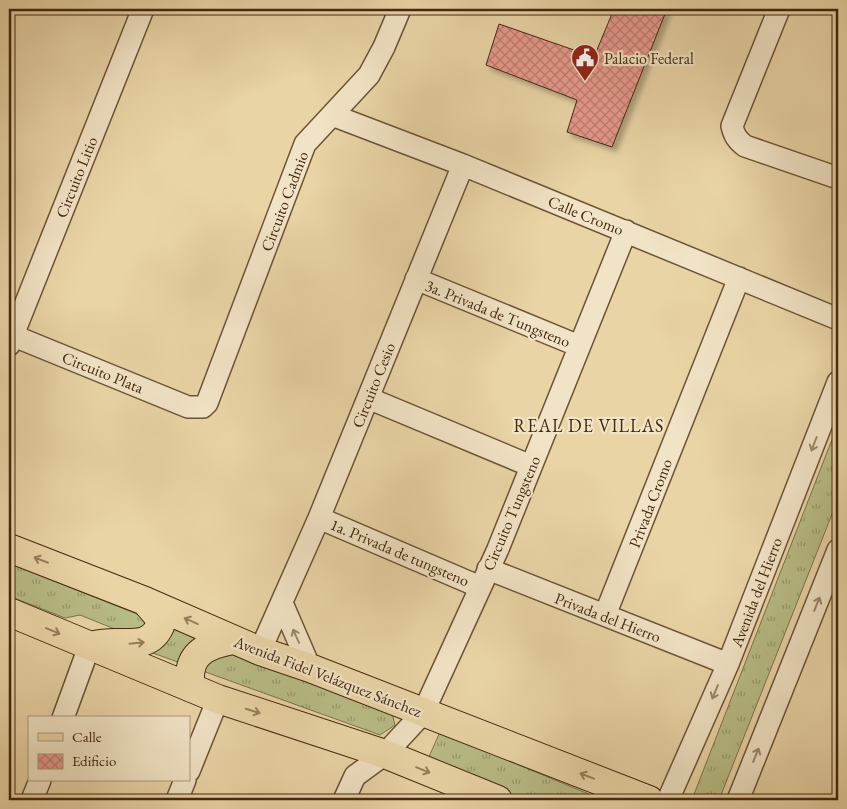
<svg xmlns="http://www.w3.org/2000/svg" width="847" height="809" font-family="'EB Garamond',serif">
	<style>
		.grass { fill: url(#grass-tufts); stroke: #7e724b }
		.building { fill: url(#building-cross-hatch); stroke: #432810; filter: url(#shadow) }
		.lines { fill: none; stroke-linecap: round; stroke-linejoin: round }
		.minor-casing { stroke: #6c5336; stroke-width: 24 }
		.major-casing { stroke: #432810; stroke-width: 30 }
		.minor { stroke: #f1e3c5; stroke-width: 21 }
		.major { stroke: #e9d4a6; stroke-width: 28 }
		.oneway { stroke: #9a866a }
		.oneway2 { stroke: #967e5b }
		.labels { text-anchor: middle; stroke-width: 4.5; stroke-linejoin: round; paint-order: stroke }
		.poi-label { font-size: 16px; fill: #432810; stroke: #f1e3c5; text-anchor: start }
		.street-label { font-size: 16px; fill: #432810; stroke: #f1e3c5 }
		.neighbourhood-label { font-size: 18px; letter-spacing: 1px; fill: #432810; stroke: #f1e3c5 }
	</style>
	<defs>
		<pattern id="grass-tufts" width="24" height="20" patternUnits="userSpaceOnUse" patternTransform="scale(1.25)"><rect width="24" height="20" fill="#b8bc86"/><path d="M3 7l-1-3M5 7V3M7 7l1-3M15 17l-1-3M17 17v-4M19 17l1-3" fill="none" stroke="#97996c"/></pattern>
		<pattern id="building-cross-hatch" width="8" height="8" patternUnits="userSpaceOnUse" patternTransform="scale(1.25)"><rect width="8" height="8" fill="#e6988c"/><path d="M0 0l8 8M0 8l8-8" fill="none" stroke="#bc7c71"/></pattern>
		<filter id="shadow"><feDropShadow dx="4.5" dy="4.5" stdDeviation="2.5" flood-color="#0004"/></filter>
	</defs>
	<rect width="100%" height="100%" fill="#e9d4a6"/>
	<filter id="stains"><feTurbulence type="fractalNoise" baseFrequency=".004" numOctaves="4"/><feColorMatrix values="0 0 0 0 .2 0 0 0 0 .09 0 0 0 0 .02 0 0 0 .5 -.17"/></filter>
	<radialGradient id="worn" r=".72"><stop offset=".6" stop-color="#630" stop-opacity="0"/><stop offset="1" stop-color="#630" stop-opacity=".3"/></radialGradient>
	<path class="grass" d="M838,424V499L719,800L693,797Z
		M9,563L142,616L147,632L137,638L80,615L65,618L9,596Z
		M170,625L391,709L395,725L380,735L150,652Z
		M440,732L603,800H520L427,761Z"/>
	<path class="building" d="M614,9H667L612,147L567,132L577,100L486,65L499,24L594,57Z"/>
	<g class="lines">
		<defs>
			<path id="minor" d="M779,9L732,126C734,135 737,140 745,146L838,178
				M332,115L463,165L838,319
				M416,279L579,346
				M9,334L188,407H203L207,403L305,144L369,75L384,47L400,9
				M9,345L143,9
				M368,398L531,466
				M319,518L480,587
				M488,569L728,664
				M282,603L310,668
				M605,615L739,278
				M260,651L319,518L463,165
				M63,718L89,647
				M189,771L218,699
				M32,800L40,780
				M177,800L185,780
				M344,800L355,776L385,754L423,713L498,549L626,231
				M668,800L728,664L838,382
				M738,800L838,550"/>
			<path id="major" d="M9,548L145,601L260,651L310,668L649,800
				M9,612L218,699L385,754L498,800
				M95,645C119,638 148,653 160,626L158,616L145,601
				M191,688C185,655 205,645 233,640"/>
		</defs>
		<use href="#minor" class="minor-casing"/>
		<use href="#major" class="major-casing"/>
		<use href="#minor" class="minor"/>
		<use href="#major" class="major"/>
	</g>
	<defs><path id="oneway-shaft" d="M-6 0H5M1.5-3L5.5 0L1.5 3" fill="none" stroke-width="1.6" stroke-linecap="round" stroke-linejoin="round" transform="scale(1.25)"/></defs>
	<g class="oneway">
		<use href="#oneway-shaft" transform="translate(814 444) rotate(111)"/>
		<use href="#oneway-shaft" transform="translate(817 604) rotate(-68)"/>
		<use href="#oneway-shaft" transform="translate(296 636) rotate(-114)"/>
		<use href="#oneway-shaft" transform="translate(715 692) rotate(113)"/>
		<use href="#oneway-shaft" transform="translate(756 755) rotate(-68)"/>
	</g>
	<g class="oneway2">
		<use href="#oneway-shaft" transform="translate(41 560) rotate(-159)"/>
		<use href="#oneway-shaft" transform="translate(191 621) rotate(-156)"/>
		<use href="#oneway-shaft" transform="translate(53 631) rotate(23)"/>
		<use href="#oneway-shaft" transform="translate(137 643) rotate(-6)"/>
		<use href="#oneway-shaft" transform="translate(253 711) rotate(18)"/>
		<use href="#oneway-shaft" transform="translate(423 770) rotate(22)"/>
		<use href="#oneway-shaft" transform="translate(587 776) rotate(-159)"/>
	</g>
	<defs>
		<symbol id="civic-pin" viewBox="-11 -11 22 30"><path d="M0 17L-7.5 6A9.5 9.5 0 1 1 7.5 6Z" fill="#8f2418" stroke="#f1e3c5"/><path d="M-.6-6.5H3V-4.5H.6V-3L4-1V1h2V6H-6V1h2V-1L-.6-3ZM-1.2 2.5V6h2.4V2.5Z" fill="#fff"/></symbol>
	</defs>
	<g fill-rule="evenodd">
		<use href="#civic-pin" x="569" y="42" width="32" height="43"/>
	</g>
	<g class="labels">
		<g class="poi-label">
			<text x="604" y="64">Palacio Federal</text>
		</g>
		<g class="street-label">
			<text transform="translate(76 177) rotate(-68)" y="6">Circuito Litio</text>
			<text transform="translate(284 201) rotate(-69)" y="6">Circuito Cadmio</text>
			<text transform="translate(586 215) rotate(22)" y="6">Calle Cromo</text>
			<text transform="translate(498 313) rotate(22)" y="6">3a. Privada de Tungsteno</text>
			<text transform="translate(103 372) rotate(22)" y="6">Circuito Plata</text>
			<text transform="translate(373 385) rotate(-68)" y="6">Circuito Cesio</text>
			<text transform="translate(650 503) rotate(-69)" y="6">Privada Cromo</text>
			<text transform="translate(511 513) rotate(-67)" y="6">Circuito Tungsteno</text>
			<text transform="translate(400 552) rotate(23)" y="6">1a. Privada de tungsteno</text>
			<text transform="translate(756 592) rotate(-69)" y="6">Avenida del Hierro</text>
			<text transform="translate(608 617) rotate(21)" y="6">Privada del Hierro</text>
			<text transform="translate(328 676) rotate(21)" y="6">Avenida Fidel Velázquez Sánchez</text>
		</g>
		<g class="neighbourhood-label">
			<text x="589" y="432">REAL DE VILLAS</text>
		</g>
	</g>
	<rect width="847" height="809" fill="none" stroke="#e9d4a6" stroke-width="30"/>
	<rect x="10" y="10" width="827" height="789" fill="none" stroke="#432810" stroke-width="2.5"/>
	<rect x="15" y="15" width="817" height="779" fill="none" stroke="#432810"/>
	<rect x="28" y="716" width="162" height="65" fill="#f1e3c5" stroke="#ab987d"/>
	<rect x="38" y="733" width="25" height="8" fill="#e9d4a6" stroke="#ab987d"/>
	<text x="72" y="742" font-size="15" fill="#432810">Calle</text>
	<rect x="38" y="754" width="25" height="15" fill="url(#building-cross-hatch)" stroke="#ab987d"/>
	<text x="72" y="766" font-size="15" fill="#432810">Edificio</text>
	<rect width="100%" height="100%" filter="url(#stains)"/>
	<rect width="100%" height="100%" fill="url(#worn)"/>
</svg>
